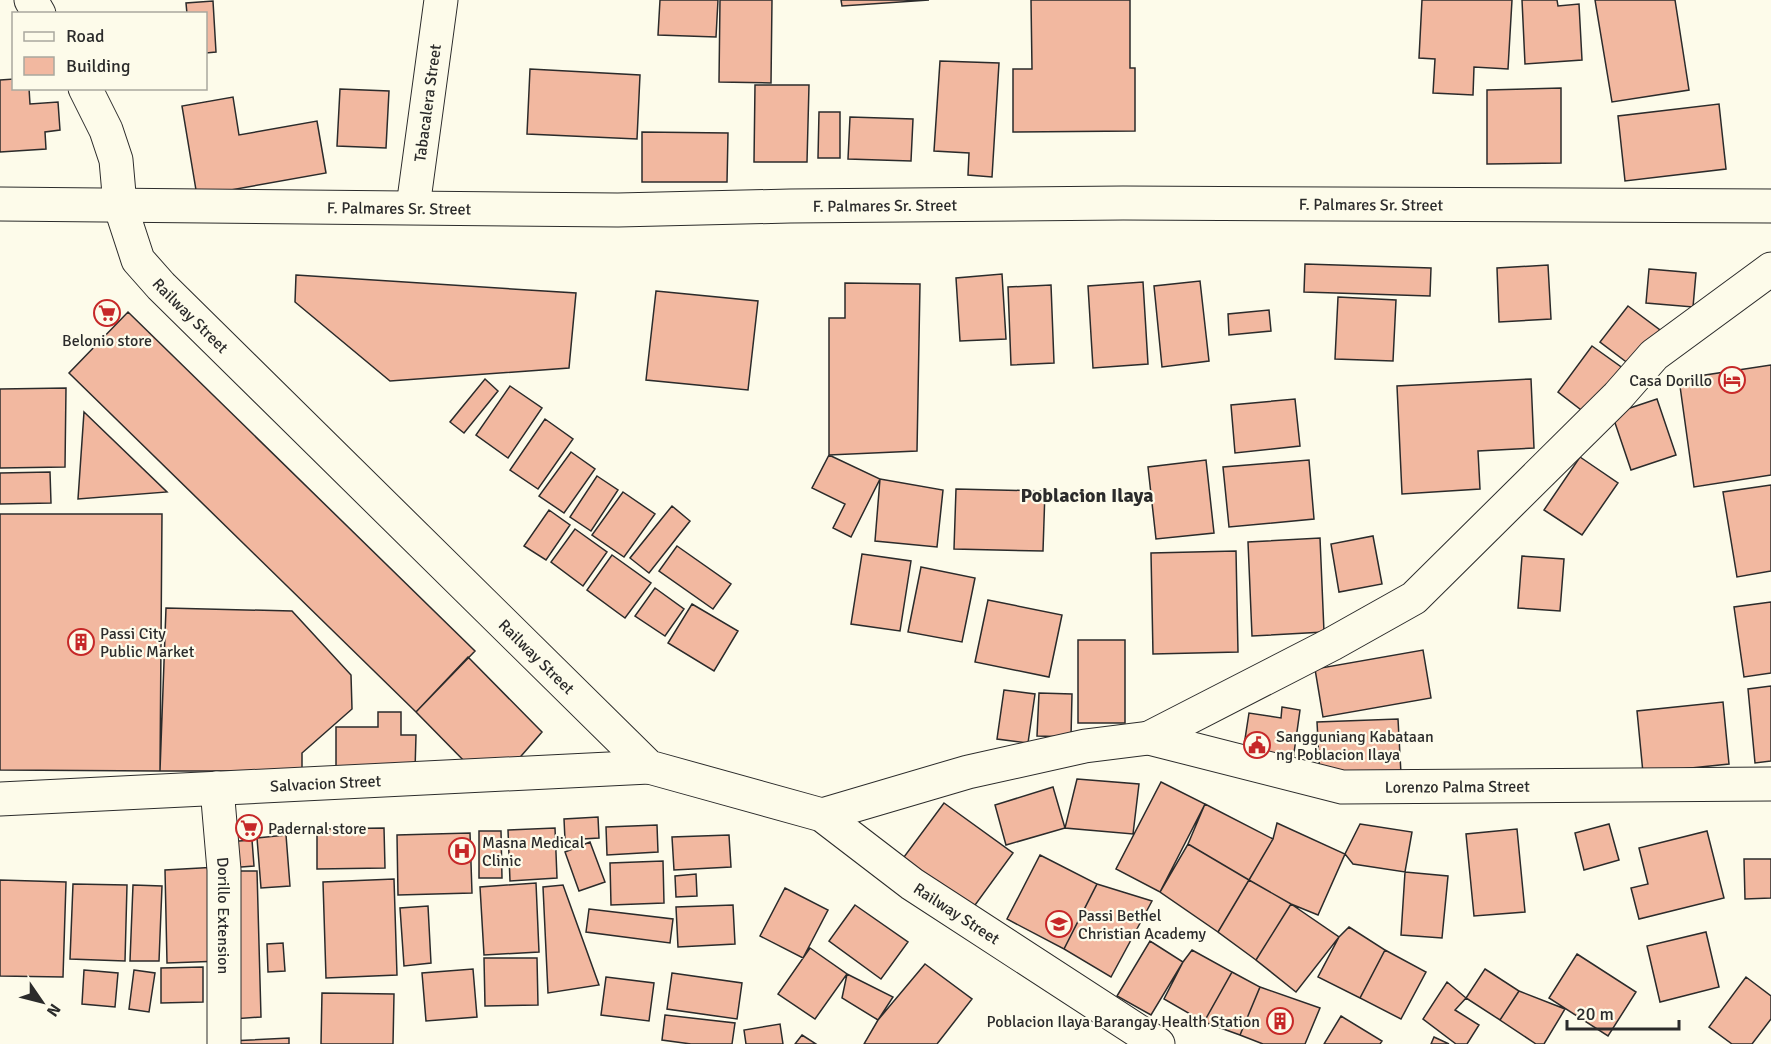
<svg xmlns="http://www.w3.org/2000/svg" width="1771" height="1044" font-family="Signika,sans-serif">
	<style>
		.building { fill: #f2b8a0; stroke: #2b2b2b; stroke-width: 1.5 }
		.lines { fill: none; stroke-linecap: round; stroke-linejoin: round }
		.minor-casing { stroke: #2b2b2b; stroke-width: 35 }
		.tertiary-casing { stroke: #2b2b2b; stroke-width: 35 }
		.primary-casing { stroke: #2b2b2b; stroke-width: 35 }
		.minor { stroke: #fdfbea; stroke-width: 33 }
		.tertiary { stroke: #fdfbea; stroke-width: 33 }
		.primary { stroke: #fdfbea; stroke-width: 33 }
		.labels { text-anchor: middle; stroke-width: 4.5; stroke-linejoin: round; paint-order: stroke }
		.street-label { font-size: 16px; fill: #2b2b2b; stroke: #fdfbea }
		.poi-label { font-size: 16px; fill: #2b2b2b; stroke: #fdfbea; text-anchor: start }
		.quarter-label { font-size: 20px; font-weight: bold; fill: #2b2b2b; stroke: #fdfbea }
	</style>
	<rect width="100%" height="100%" fill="#fdfbea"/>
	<path class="building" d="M660,0H718L716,37L658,35Z
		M720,0H772L771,83L719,82Z
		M841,0H929L842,6Z
		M1031,0H1130V68H1135V131L1013,132V69H1032Z
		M1422,0H1512L1508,69L1474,67L1473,95L1433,93L1435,59L1419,58Z
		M1522,0H1557L1558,6L1579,4L1582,60L1525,64Z
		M1595,0H1675L1689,90L1612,102Z
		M213,1L216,52L206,53V14H187L186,3Z
		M940,61L999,63L992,177L968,175L969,153L934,151Z
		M530,69L640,75L637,139L527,134Z
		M14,79V88H29L30,104L58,102L60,130L45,132L46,149L0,152V80Z
		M755,85H809L807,162H754Z
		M1561,88V163L1487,164V90Z
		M340,89L389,91L386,148L337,146Z
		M233,97L239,135L317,121L326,173L197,196L182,106Z
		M1719,104L1726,169L1625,181L1618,116Z
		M819,112H840V158H818Z
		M850,117L913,119L911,161L848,159Z
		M642,132L728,133L727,182H642Z
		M1305,264L1431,268L1430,296L1304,292Z
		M1548,265L1551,319L1499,322L1497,268Z
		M1649,269L1696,273L1693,307L1646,303Z
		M1002,274L1006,339L960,341L956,278Z
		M296,275L576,293L569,368L390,381L295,302Z
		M1200,281L1209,361L1162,367L1154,286Z
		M1143,282L1148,364L1093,368L1088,286Z
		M845,283L920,284L917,451L829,455V318H845Z
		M1051,285L1054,363L1011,365L1008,287Z
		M656,291L758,301L748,390L646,380Z
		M1338,297L1396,300L1393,361L1335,359Z
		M1628,306L1660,330L1633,367L1600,342Z
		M1269,310L1271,331L1229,335L1228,314Z
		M128,312L475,651L416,712L69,373Z
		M1592,346L1624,369L1589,416L1558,392Z
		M1771,365V475L1694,487L1679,379Z
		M485,379L498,391L464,433L450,422Z
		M1531,379L1534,448L1478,451L1480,489L1402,494L1397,386Z
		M510,386L542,408L508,458L476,435Z
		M66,388L65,467L0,468V389Z
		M1295,399L1300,446L1235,453L1231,405Z
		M1657,399L1676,455L1631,470L1612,414Z
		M84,412L167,492L78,499Z
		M545,419L573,439L538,489L510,470Z
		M571,452L595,469L564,513L539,496Z
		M829,455L880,479L851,537L833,528L845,504L812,488Z
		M1580,457L1618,483L1582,535L1544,510Z
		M1206,460L1214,533L1156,539L1148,467Z
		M1309,460L1314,519L1229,527L1223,467Z
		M50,472L51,503L0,504V473Z
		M597,476L618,490L591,531L570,517Z
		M880,479L943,490L937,547L875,541Z
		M1771,485V571L1737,577L1723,492Z
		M956,489L1045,491L1043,551L954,549Z
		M623,492L655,514L624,557L592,535Z
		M672,506L690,521L649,573L630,558Z
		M549,510L570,525L546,560L524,546Z
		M0,514H162L160,771L0,770Z
		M575,529L607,552L583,586L551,562Z
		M1373,536L1382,584L1339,592L1331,544Z
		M1320,538L1324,632L1252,636L1248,542Z
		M677,546L731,584L713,609L659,571Z
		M1236,551L1238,652L1153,654L1151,553Z
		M862,554L911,561L900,631L851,624Z
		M612,555L651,583L625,618L587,590Z
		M1522,556L1564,559L1560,611L1518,608Z
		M921,567L975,578L962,642L908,632Z
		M655,588L684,609L665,636L635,616Z
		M988,600L1062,615L1049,677L975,662Z
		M1771,602V673L1744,677L1734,607Z
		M692,604L738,631L714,671L668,643Z
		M166,608L292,611L351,675L352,709L302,753V771H160Z
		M1078,640H1125V723H1078Z
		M1423,650L1431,698L1323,717L1315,669Z
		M468,657L542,732L515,763L472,769L416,712Z
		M1771,686V761L1755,763L1748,689Z
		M1004,690L1035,694L1028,743L997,739Z
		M1039,693L1072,694L1071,737L1037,736Z
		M1723,702L1729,764L1643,773L1637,711Z
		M1282,707L1300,710L1293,760L1243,752L1249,713L1281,718Z
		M378,712H401V735H416L415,771L336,770V727H378Z
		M1398,719L1401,774L1320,778L1317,722Z
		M1077,779L1139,784L1133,834L1065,828Z
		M1161,782L1205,804L1160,892L1116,869Z
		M1053,787L1065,828L1006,845L995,805Z
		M944,803L1013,853L970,912L901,861Z
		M1205,804L1273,839L1249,880L1188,844Z
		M598,817L599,838L565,840L564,819Z
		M1277,823L1345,854L1318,915L1291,904L1249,880L1273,839Z
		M1360,824L1412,832L1405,872L1353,864L1345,854Z
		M1609,824L1619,860L1584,870L1575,833Z
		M657,825L658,852L607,855L606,827Z
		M384,828L385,868L317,869V829Z
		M555,828L557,878L510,881L508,830Z
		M1517,829L1525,912L1474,916L1466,834Z
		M479,831H501L502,878H479Z
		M1707,831L1724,898L1639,919L1631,888L1648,884L1639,848Z
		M470,833L472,893L398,895L397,835Z
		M286,835L290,886L261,888L257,838Z
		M729,835L731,867L674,870L672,837Z
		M252,840L254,866L228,868L226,842Z
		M590,842L605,882L579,891L565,852Z
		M1188,844L1249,880L1218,932L1160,892Z
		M1040,855L1097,884L1064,949L1007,919Z
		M1744,859H1771V898L1745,899Z
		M663,861L664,903L611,905L610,863Z
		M218,867L222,961L167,963L165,870Z
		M228,871H257L261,1017L233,1019Z
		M1405,872L1448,876L1442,938L1401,935Z
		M696,874L697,896L676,897L675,876Z
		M394,879L397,975L326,978L323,882Z
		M0,880L66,882L63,977L0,976Z
		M1249,880L1291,904L1256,960L1218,932Z
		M536,883L539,952L484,955L480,887Z
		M73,884L127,885L125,961L70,959Z
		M1097,884L1152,901L1111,977L1064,949Z
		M133,885L162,886L159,961H130Z
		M563,885L599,985L548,993L543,887Z
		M785,888L828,910L803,958L760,936Z
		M1291,904L1339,937L1296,992L1256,960Z
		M733,905L735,944L678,947L676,907Z
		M855,905L908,942L881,979L829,941Z
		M428,906L431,963L404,966L400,908Z
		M589,909L673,919L670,943L586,932Z
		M1349,927L1385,950L1360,998L1318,977L1339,937Z
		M1706,932L1719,987L1660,1002L1647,946Z
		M1150,941L1183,962L1151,1015L1117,996Z
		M283,943L285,971L268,972L267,944Z
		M810,948L847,974L815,1019L778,994Z
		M1192,950L1232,972L1204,1022L1164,999L1183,962Z
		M1385,950L1426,972L1401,1019L1360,998Z
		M1577,954L1636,992L1608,1036L1549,998Z
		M484,958H537L538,1005L485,1006Z
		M925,964L972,999L937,1044H864L878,1020Z
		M203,967V1002L161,1003V968Z
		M473,969L477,1017L426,1021L422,973Z
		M1485,969L1519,991L1500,1020L1466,998Z
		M84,970L118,973L115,1007L82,1004Z
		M134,970L155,973L149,1012L129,1009Z
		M1232,972L1260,987L1240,1035L1204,1022Z
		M672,973L742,983L737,1019L667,1009Z
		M847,974L893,997L878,1020L842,998Z
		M606,977L654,983L649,1021L601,1015Z
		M1746,977L1771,996V1019L1752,1044H1732L1709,1027Z
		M1447,982L1466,998L1455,1010L1479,1025L1467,1044H1456L1423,1019Z
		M1260,987L1320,1008L1305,1044H1263L1240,1035Z
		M1519,991L1565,1009L1544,1044H1536L1500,1020Z
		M322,993L394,994L393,1044H321Z
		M665,1015L735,1023L732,1044H691L662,1040Z
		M1341,1016L1382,1041L1380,1044H1324Z
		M780,1024L783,1044H746L744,1030Z
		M802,1035L816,1044H795Z
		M1434,1037L1449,1044H1431Z
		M289,1038V1044H231L230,1041Z"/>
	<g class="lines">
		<defs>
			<g id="minor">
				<path id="s1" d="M413,207L441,0"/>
				<path d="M1149,738L1332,644L1414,598L1618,396L1654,355L1771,269"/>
				<path id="s2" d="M217,788L224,870V1044"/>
			</g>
			<g id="tertiary">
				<path d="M31,0L39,14"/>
				<path id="s3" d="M85,88L106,130L116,160L120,205L138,260L161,286L649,767L822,815L912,884L1158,1044"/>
				<path id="s4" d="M0,799L649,767"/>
				<path id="s5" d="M822,815L968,772L1085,746L1149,738L1342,787L1771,784"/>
			</g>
			<g id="primary">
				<path id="s6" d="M0,204L618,210L790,206L1123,203L1771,206"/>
			</g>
		</defs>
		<use href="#minor" class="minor-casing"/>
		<use href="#tertiary" class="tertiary-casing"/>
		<use href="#primary" class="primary-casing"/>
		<use href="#minor" class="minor"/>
		<use href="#tertiary" class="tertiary"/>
		<use href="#primary" class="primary"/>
	</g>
	<defs>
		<symbol id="supermarket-ring" viewBox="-11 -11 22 22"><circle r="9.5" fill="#fdfbea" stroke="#c62828" stroke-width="1.5"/><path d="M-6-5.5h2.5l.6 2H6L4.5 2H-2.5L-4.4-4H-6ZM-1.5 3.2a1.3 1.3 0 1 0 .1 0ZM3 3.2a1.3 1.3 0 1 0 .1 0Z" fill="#c62828"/></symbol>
		<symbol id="hotel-ring" viewBox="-11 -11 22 22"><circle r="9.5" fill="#fdfbea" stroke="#c62828" stroke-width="1.5"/><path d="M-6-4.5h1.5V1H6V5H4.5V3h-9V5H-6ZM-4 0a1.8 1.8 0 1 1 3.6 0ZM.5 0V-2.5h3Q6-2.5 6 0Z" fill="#c62828"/></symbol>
		<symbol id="building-ring" viewBox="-11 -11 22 22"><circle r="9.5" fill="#fdfbea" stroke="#c62828" stroke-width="1.5"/><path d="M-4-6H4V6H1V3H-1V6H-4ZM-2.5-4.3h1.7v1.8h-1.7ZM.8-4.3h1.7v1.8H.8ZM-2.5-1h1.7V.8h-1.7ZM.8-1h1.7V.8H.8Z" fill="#c62828"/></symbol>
		<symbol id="civic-ring" viewBox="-11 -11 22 22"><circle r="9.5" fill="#fdfbea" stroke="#c62828" stroke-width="1.5"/><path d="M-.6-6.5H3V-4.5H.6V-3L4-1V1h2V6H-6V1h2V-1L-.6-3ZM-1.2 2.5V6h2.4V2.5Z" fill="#c62828"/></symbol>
		<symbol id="hospital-ring" viewBox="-11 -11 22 22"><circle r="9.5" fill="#fdfbea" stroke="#c62828" stroke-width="1.5"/><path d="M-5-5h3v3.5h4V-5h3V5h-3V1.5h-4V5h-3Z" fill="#c62828"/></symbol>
		<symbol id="school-ring" viewBox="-11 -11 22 22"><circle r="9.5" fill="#fdfbea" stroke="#c62828" stroke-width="1.5"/><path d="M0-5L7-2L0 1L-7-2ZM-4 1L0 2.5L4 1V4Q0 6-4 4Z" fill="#c62828"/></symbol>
	</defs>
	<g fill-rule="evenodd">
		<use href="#supermarket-ring" x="92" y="298" width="30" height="30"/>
		<use href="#hotel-ring" x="1717" y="365" width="30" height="30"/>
		<use href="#building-ring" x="66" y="627" width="30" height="30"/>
		<use href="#civic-ring" x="1242" y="730" width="30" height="30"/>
		<use href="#supermarket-ring" x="234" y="813" width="30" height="30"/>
		<use href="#hospital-ring" x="447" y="836" width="30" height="30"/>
		<use href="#school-ring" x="1044" y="909" width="30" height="30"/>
		<use href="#building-ring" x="1265" y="1006" width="30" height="30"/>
	</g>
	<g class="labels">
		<g class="street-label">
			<text dy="6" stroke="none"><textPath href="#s1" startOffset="105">Tabacalera Street</textPath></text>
			<text dy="6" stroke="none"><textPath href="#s6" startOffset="1371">F. Palmares Sr. Street</textPath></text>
			<text dy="6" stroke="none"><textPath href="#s6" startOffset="885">F. Palmares Sr. Street</textPath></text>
			<text dy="6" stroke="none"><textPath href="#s6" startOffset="399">F. Palmares Sr. Street</textPath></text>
			<text dy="6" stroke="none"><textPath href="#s3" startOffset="258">Railway Street</textPath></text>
			<text dy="6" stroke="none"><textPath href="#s3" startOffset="744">Railway Street</textPath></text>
			<text dy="6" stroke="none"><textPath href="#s4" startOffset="326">Salvacion Street</textPath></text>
			<text dy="6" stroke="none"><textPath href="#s5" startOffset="651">Lorenzo Palma Street</textPath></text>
			<text dy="6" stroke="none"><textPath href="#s3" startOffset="1248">Railway Street</textPath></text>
			<text dy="6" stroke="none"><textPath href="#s2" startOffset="128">Dorillo Extension</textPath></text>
		</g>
		<g class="poi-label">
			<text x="107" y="346" text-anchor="middle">Belonio store</text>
			<text x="1712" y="386" text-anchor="end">Casa Dorillo</text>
			<text x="100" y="639">Passi City<tspan x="100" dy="18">Public Market</tspan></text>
			<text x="1276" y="742">Sangguniang Kabataan<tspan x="1276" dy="18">ng Poblacion Ilaya</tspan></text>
			<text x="268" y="834">Padernal store</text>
			<text x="482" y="848">Masna Medical<tspan x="482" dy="18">Clinic</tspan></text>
			<text x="1078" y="921">Passi Bethel<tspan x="1078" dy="18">Christian Academy</tspan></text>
			<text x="1260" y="1027" text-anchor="end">Poblacion Ilaya Barangay Health Station</text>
		</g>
		<g class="quarter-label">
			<text x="1087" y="502">Poblacion Ilaya</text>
		</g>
	</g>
	<rect x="12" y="12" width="195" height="78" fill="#fdfbea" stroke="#a9a89e" stroke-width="1.5"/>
	<rect x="24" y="32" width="30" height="9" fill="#fdfbea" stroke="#a9a89e" stroke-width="1.5"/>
	<text x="66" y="42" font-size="18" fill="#2b2b2b">Road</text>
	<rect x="24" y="57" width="30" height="18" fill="#f2b8a0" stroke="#a9a89e" stroke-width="1.5"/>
	<text x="66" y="72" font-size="18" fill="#2b2b2b">Building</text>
	<g transform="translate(42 1002) rotate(125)" stroke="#fdfbea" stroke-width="4.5" paint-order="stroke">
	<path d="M0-4.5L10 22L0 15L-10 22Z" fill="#2b2b2b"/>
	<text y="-9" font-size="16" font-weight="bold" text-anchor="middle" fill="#2b2b2b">N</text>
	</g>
	<path d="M1567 1020v9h112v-9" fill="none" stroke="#2b2b2b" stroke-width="3"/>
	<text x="1576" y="1020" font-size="18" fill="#2b2b2b" stroke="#fdfbea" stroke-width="4.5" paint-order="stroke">20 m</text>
</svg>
